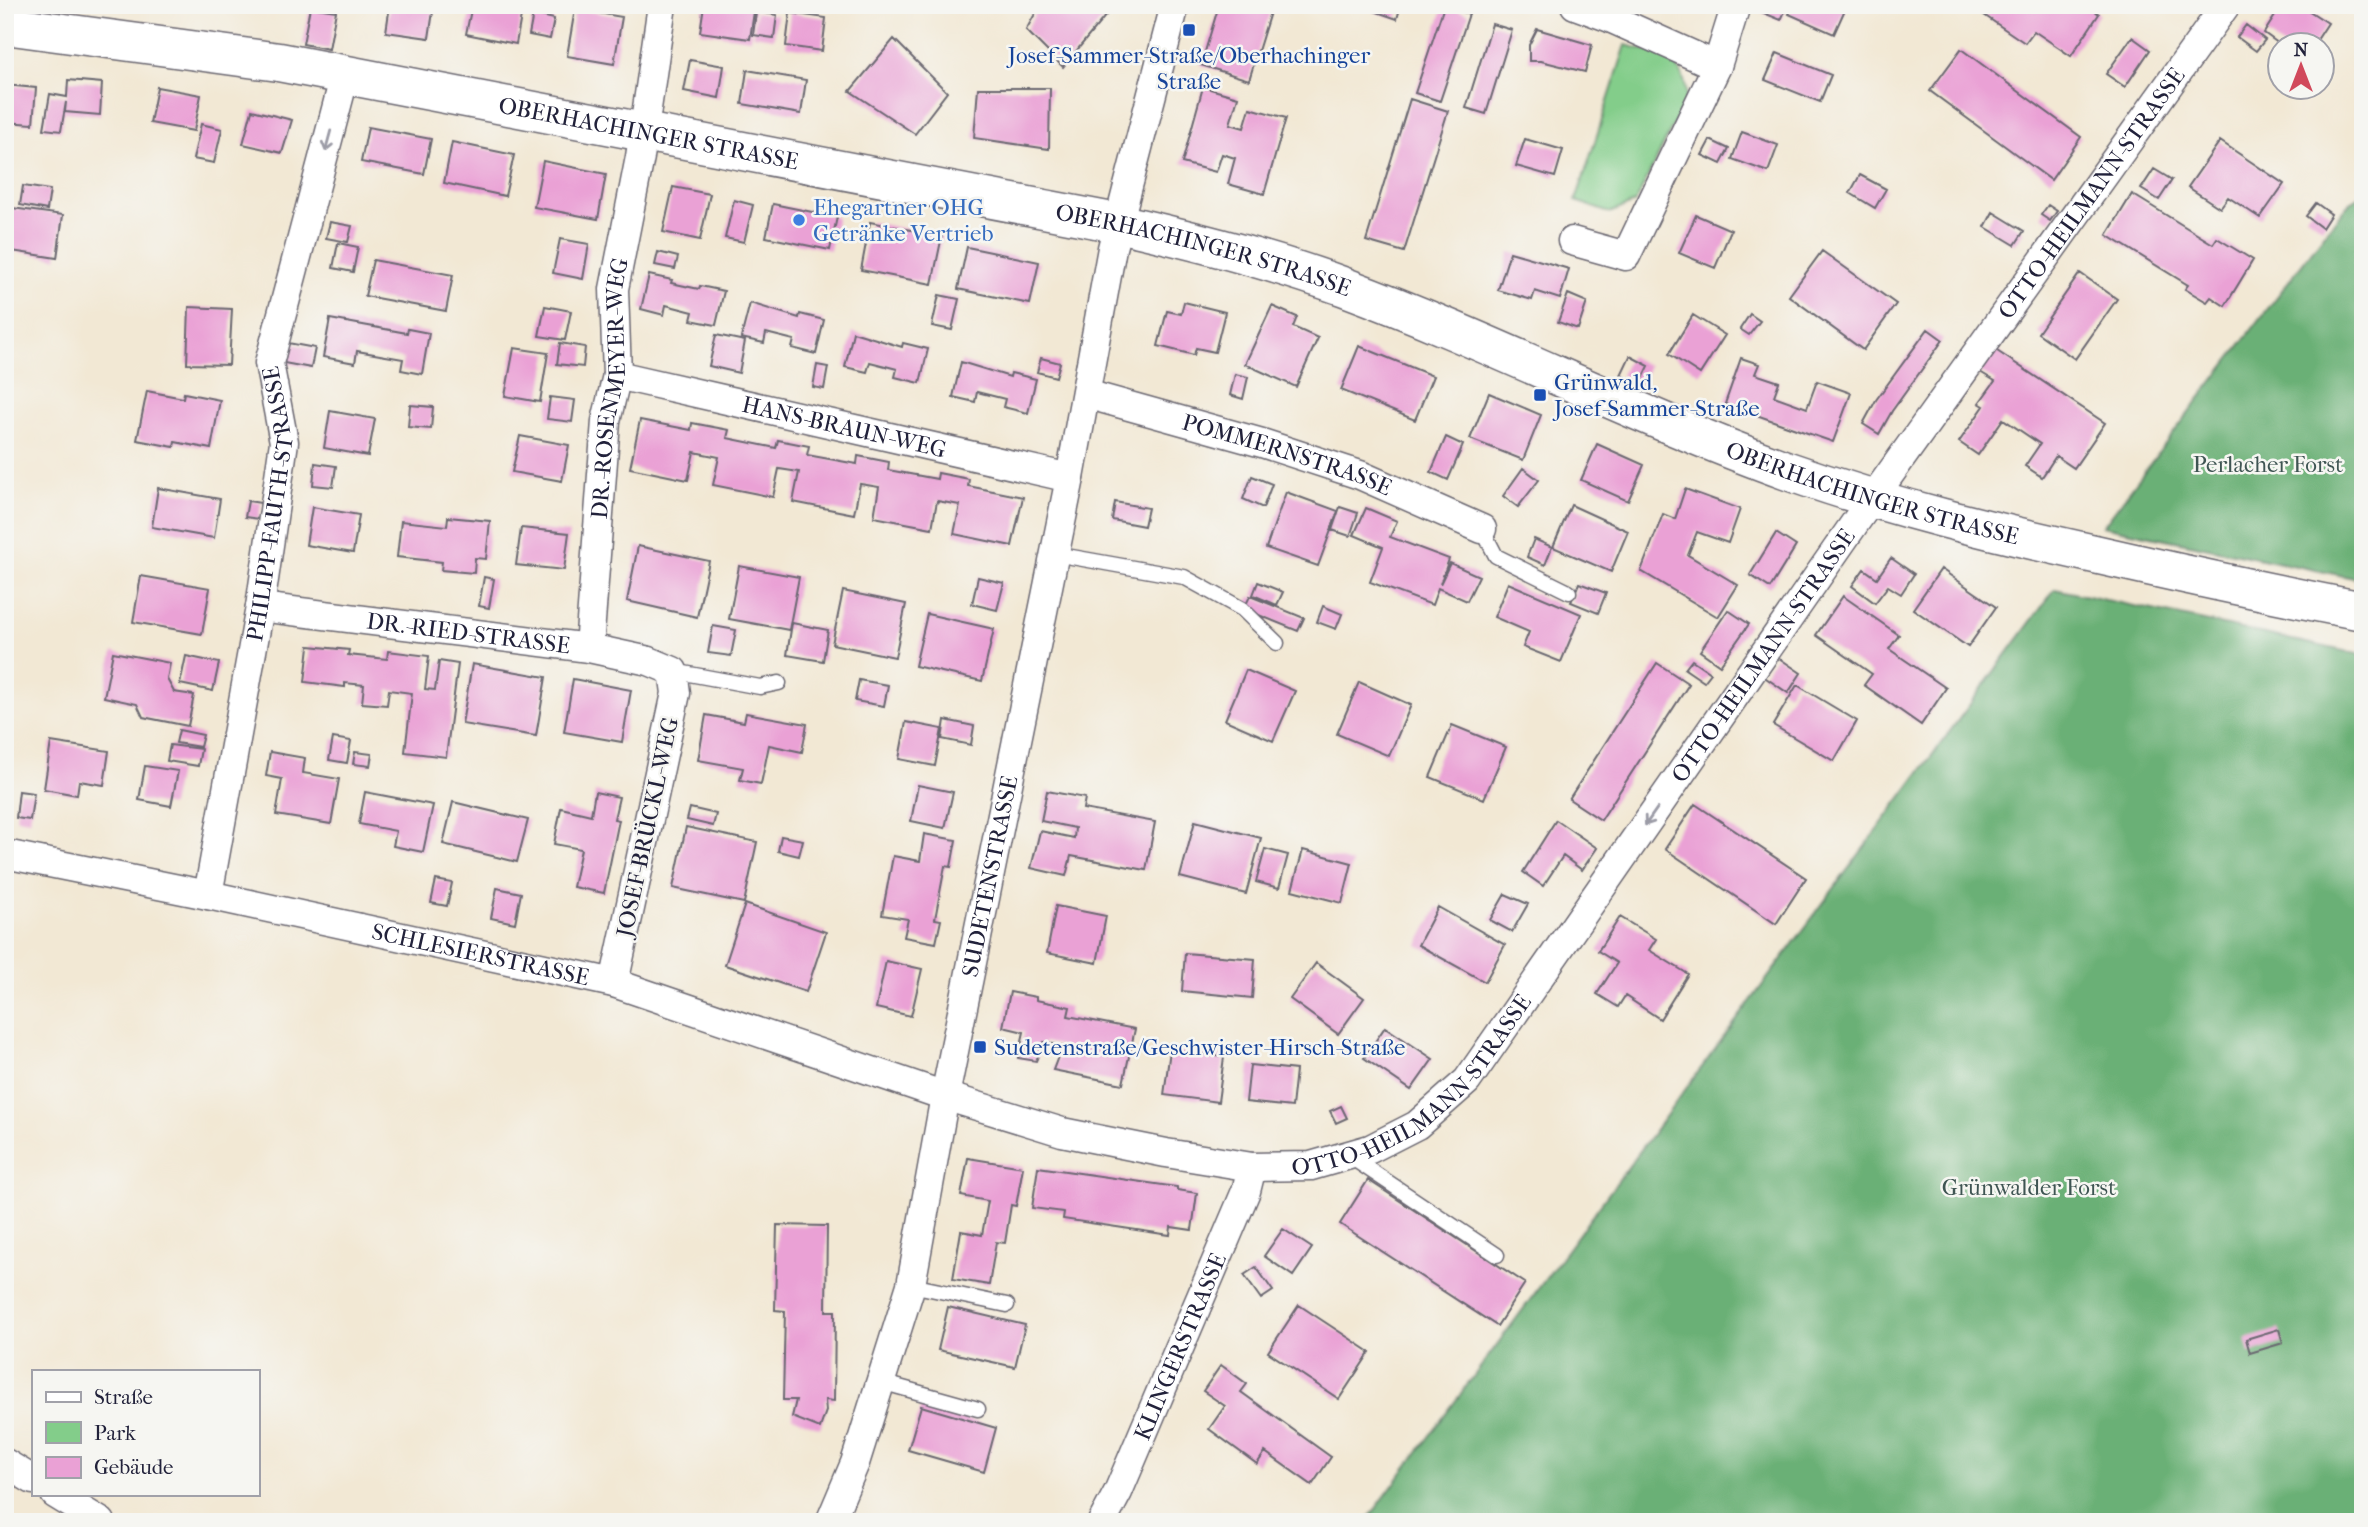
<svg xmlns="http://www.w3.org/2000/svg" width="2368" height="1527" font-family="'IM FELL French Canon',serif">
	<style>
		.green { fill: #83cd8a; stroke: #527862; stroke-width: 2 }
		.forest { fill: #6ab076; stroke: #466958; stroke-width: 2 }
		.building { fill: #eaa1d5 }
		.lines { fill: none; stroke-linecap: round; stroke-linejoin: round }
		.service-casing { stroke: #6b6771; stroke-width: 17 }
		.minor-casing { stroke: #6b6771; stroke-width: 31 }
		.secondary-casing { stroke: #6b6771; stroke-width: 41 }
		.service { stroke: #fff; stroke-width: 14 }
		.minor { stroke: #fff; stroke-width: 28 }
		.secondary { stroke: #fff; stroke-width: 38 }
		.oneway { stroke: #9c9ca7 }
		.transit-dot { fill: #1a4fb4; stroke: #f6f6f2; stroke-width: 2.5 }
		.shop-dot { fill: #3f7fe0; stroke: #f6f6f2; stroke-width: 2.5 }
		.labels { text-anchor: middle; stroke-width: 5; stroke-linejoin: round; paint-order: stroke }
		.transit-label { font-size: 23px; fill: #164399; stroke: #f6f6f2; text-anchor: start }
		.street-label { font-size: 23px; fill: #22223b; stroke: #f6f6f2 }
		.shop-label { font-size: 23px; fill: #366cbe; stroke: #f6f6f2; text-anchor: start }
		.park-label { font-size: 23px; fill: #3f5553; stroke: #f6f6f2 }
	</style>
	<rect width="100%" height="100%" fill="#f6f6f2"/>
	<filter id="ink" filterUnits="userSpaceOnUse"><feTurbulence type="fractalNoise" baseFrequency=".0143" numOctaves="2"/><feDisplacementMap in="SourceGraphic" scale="14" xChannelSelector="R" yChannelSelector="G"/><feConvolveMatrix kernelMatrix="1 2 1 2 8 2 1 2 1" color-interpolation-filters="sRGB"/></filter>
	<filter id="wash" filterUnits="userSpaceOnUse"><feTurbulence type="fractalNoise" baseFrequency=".00686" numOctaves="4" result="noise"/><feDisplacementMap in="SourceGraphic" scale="28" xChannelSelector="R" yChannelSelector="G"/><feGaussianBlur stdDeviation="1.57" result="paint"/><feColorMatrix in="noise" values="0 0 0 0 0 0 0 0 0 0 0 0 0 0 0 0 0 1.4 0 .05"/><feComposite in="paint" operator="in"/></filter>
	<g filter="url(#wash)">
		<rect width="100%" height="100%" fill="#f2e8d4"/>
		<path class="green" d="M1626,45C1659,54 1688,58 1686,99L1635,203L1609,213L1576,201Z"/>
		<path class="forest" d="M2363,192V580L2103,526L2342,211Z
			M2055,589L2363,655V1522H1366Z"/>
		<g id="blocks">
			<path class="building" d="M390,5H434L429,38L386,32Z
				M472,5H523L516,44L466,34Z
				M704,5H755L750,39L700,32Z
				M1040,5H1108L1112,8L1063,67L1026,30Z
				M1219,5H1258L1271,9L1249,80L1201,65Z
				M1357,5H1401L1397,19Z
				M1764,5H1788L1781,20L1761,12Z
				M1793,5H1847L1834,34L1789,14Z
				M1991,5H2087L2099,14L2071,56L2034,31L2025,43L1984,15Z
				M2282,5H2300L2328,23L2313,46H2282L2264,33Z
				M1444,6L1469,14L1440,101L1415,93Z
				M310,7L336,11L329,49L303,44Z
				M575,9L622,17L614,64L567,56Z
				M756,12L777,15L774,38L753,35Z
				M790,13L826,18L822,51L786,46Z
				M533,14L554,19L550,39L529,35Z
				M1492,24L1512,30L1486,114L1466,108Z
				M2246,25L2265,40L2256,51L2237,37Z
				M1537,29L1592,45L1585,72L1541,61H1529V45Z
				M2132,37L2150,50L2125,87L2106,74Z
				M894,39L947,92L915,134L850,91Z
				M1961,49L2081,137L2051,180L1930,91Z
				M1777,53L1831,75L1820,102L1765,80Z
				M690,60L724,66L719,98L684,91Z
				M747,70L806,80L801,114L742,104Z
				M68,80L102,83L100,115L65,112L66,102L61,131L44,129L50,94L67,97Z
				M5,85L36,88L33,124L5,122Z
				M157,87L201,95L194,131L150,123Z
				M1203,87L1238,97L1230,124L1244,128L1250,108L1286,118L1264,194L1228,184L1235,158L1222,154L1216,172L1182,163Z
				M978,88H1050L1049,149L974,138Z
				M1410,99L1448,111L1404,252L1366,241Z
				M252,110L292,120L282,153L243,144Z
				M201,124L222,129L214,163L193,159Z
				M368,127L431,139L424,174L361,162Z
				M1742,132L1778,145L1768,172L1732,159Z
				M1525,139L1563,150L1555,177L1516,166Z
				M1710,140L1729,149L1721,164L1702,155Z
				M2220,141L2284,184L2260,218L2228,197L2220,208L2188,187Z
				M452,142L514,155L505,196L444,183Z
				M543,161L606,174L598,219L534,207Z
				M2154,169L2172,180L2159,200L2141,189Z
				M1860,175L1886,189L1875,208L1850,193Z
				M23,186L50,190L47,210L20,205Z
				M673,187L710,194L700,240L663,232Z
				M2132,194L2213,244L2217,238L2253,260L2225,306L2211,297L2207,302L2185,289L2188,285L2107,235Z
				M734,200L753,205L744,242L725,238Z
				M2316,203L2331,214L2322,228L2306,216Z
				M773,204L837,217L830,250L766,237Z
				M2048,205L2057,211L2050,221L2041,215Z
				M5,207L63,215L57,258L5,250Z
				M1993,212L2024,231L2015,245L1985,227Z
				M1696,215L1731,230L1715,268L1679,253Z
				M330,222L352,226L348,242L326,238Z
				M870,222L942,236L932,284L861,270Z
				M560,239L589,244L583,279L553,273Z
				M338,243L358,247L353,272L333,268Z
				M967,247L1039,262L1030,304L958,289Z
				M1822,251L1896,304L1863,350L1789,296Z
				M658,252L678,257L675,269L655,265Z
				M1510,252L1569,269L1560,299L1535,291L1532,300L1498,290Z
				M373,260L453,275L446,311L365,296Z
				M2080,273L2117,299L2075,359L2038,333Z
				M649,275L672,280L671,283L699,289L700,286L724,291L716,325L691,320L693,312L666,305L664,315L641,309Z
				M1568,294L1587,302L1578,329L1558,322Z
				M939,295L959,299L952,330L932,326Z
				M1184,302L1225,312L1215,352L1196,348L1194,355L1158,346L1167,311L1181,314Z
				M750,303L799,318L800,314L824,320L816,354L792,348L794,340L766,333L764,343L741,338Z
				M545,306L571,311L565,340L539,336Z
				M1272,306L1297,317L1293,327L1318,338L1296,387L1245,364Z
				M189,307L232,309L229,365L187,364Z
				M1750,314L1760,321L1749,335L1740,329Z
				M1693,315L1725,335L1700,374L1669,354Z
				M330,319L407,333L408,329L429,333L422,374L401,370L403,359L357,351L355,363L323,357Z
				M1928,329L1943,340L1892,411L1879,434L1863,424L1876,400Z
				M853,332L902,347L903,343L928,349L920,383L895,377L897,369L870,362L867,372L845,367Z
				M716,335L745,341L739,373L709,366Z
				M288,343L315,348L311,368L284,363Z
				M560,343L585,347L583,367L557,364Z
				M1359,346L1433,376L1415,420L1341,390Z
				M514,348L548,353L540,402L505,396Z
				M1994,349L2105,423L2074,468L2056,456L2042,477L2025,466L2040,444L2003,419L1978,455L1959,442L1984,406L1979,403L1995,381L1980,372Z
				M1630,356L1649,366L1640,385L1621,375Z
				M1041,358L1060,363L1056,377L1037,372Z
				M1741,358L1759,364L1755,374L1779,382L1774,396L1807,408L1817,381L1851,393L1833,442L1725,404Z
				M961,362L1010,377L1011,373L1036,379L1028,413L1003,407L1005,399L977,392L975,402L953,397Z
				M817,365L828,367L824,389L813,387Z
				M1235,374L1248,377L1243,399L1230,395Z
				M147,391L183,398L184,393L220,400L211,449L175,442L174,447L137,440Z
				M1489,393L1541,415L1523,460L1470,439Z
				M550,397L575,400L572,422L547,419Z
				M410,405L433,407L431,429L408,427Z
				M330,411L375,419L368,456L324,448Z
				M640,420L691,430L692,423L729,430L727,438L776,448L778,440L809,446L807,455L857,464L858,456L889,462L888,470L937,479L938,473L969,479L968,486L1023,497L1012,546L954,534L960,505L937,501L932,528L874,517L879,487L860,484L854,514L793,502L799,472L779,469L773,497L713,485L719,457L694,452L688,480L630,468Z
				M520,436L569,445L562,481L512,472Z
				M1446,437L1463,445L1448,480L1431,472Z
				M1597,444L1644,465L1628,501L1581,480Z
				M315,463L336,466L333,487L313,485Z
				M1523,468L1539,480L1518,507L1503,496Z
				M1252,476L1272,484L1263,508L1243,499Z
				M158,488L220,499L214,538L152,527Z
				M1685,489L1740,509L1728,543L1697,532L1688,555L1738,585L1718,617L1641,571L1663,514L1675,519Z
				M1286,492L1338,511L1318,566L1266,548Z
				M248,501L261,503L259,519L245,517Z
				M1115,502L1148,508L1144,526L1112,520Z
				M1571,505L1628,531L1611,572L1553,547Z
				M312,507L359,515L353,553L306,545Z
				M1340,507L1358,513L1350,536L1332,530Z
				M1366,508L1397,521L1390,537L1449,559L1440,584L1450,563L1479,576L1467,601L1438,588L1432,605L1370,582L1383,547L1354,535Z
				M448,517L490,521L486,559L475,558L474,573L441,570L442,562L397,557L401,521L447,526Z
				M521,528L569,533L564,570L516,565Z
				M1776,533L1796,546L1770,588L1750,575Z
				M1534,539L1552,547L1545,565L1527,557Z
				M638,546L709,561L697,617L627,601Z
				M1891,558L1914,574L1901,594L1888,586L1875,603L1852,586L1864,569L1877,578Z
				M739,566L799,577L789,630L729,619Z
				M1941,569L1996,607L1968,647L1913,609Z
				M141,576L210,588L202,634L133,622Z
				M484,577L494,579L489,608L479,606Z
				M978,577L1004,583L997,610L972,604Z
				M1258,582L1283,592L1277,605L1253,595Z
				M1508,583L1581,614L1561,662L1523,647L1529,632L1494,617Z
				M1579,583L1606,593L1598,613L1571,602Z
				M843,591L906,604L895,657L832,644Z
				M1250,596L1304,618L1298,631L1244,609Z
				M1843,596L1899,635L1889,649L1946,688L1921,725L1864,685L1872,674L1816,635Z
				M1323,606L1342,614L1336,629L1317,622Z
				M1728,610L1749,624L1720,665L1700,651Z
				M927,614L994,629L982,681L915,666Z
				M792,623L828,630L823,661L787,655Z
				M713,626L736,630L731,656L708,653Z
				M309,646L349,650L348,655L387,659L388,651L429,656L425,689L435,690L439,661L458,664L446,757L405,752L412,693L389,690L387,705L362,703L364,685L345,683V687L305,682Z
				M113,652L170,663L167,679L174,692L194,695L188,726L143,717L137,704L104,697Z
				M186,656L219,663L213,691L180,684Z
				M1776,656L1801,673L1788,693L1763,676Z
				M1692,660L1711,673L1704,682L1685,669Z
				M1657,663L1689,684L1601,820L1569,799Z
				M472,664L546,677L536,736L462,724Z
				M1246,670L1295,691L1273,741L1225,720Z
				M573,679L631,690L622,742L564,732Z
				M859,680L888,685L884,706L855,701Z
				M1359,682L1411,705L1389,756L1337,734Z
				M1797,685L1857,721L1834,761L1773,725Z
				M746,713L807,724L802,752L769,745L761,784L740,780L743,768L698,760L706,715L744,722Z
				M945,720L974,726L971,745L942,739Z
				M906,722L942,729L935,766L899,759Z
				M1452,725L1506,747L1484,799L1430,777Z
				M179,730L203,735L200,747L176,743Z
				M333,738L351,741L347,763L329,760Z
				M51,742L109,751L104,785L79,781L77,795L44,789Z
				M170,745L201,749L198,766L167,761Z
				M270,752L305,758L303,773L339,779L331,824L276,815L282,779L266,776Z
				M355,752L372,754L370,766L353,764Z
				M145,766L178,771L171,806L139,800Z
				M918,785L953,792L945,828L911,821Z
				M19,791L34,793L30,820L16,818Z
				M1047,791L1085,798L1083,809L1155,822L1146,870L1071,856L1066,876L1031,868L1040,831L1074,838L1075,828L1041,821Z
				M365,792L433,805L423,852L393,846L396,831L359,824Z
				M595,792L619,797L614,819L619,820L604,893L573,887L581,849L554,844L561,808L591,815Z
				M453,802L528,820L517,862L443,844Z
				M1695,804L1806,878L1776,924L1665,849Z
				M690,808L716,814L713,826L687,820Z
				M1556,820L1597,848L1582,870L1563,856L1543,886L1523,872Z
				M1195,821L1261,838L1246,894L1180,877Z
				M686,827L757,842L744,903L673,888Z
				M924,834L956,840L951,867L945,866L935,919L941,920L936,943L904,937L908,919L882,915L893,856L920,861Z
				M781,836L803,840L799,856L778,851Z
				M1265,849L1288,855L1279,888L1256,882Z
				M1303,850L1352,863L1342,903L1292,890Z
				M436,880L452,883L447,906L431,903Z
				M497,888L521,893L515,923L491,918Z
				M1505,894L1528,904L1512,932L1490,920Z
				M745,904L826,932L806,992L725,965Z
				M1056,906L1106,916L1097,963L1047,953Z
				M1438,907L1505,945L1485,982L1418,945Z
				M1620,917L1656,939L1649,950L1688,974L1660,1019L1625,996L1618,1007L1597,994L1617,963L1598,951Z
				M1185,953L1255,959L1252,998L1182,991Z
				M886,961L922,969L911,1016L876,1008Z
				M1316,963L1364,998L1338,1034L1290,999Z
				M1010,992L1036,997V1000L1070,1007L1068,1016L1135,1029L1123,1084L1053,1070L1062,1046L1044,1042L1036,1061L1018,1058L1024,1032L1003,1027Z
				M1385,1027L1433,1059L1411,1090L1364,1058Z
				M1170,1050L1224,1057L1218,1102L1164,1095Z
				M1250,1065L1296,1070L1292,1107L1246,1102Z
				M1341,1106L1347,1118L1336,1123L1330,1111Z
				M968,1158L1023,1167L1016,1206L1011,1205L1005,1243L996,1242L989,1285L953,1279L961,1231L982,1235L988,1201L961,1196Z
				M1038,1167L1177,1187V1190L1197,1193L1192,1230L1171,1227L1170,1235L1063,1219L1064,1212L1032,1208Z
				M1368,1180L1525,1283L1497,1326L1340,1224Z
				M777,1225L827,1226L826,1311H835L834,1401L825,1400L826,1411L820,1428L792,1417L796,1400H783L785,1311L775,1310Z
				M1283,1229L1312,1248L1293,1276L1264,1256Z
				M1256,1267L1273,1291L1261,1299L1244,1275Z
				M1299,1305L1370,1352L1339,1399L1268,1352Z
				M948,1307L1025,1325L1015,1367L938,1350Z
				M2279,1329L2283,1343L2250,1353L2246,1339Z
				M1221,1365L1247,1384L1241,1392L1331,1457L1312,1485L1265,1452L1257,1464L1209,1429L1225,1406L1203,1391Z
				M921,1406L996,1428L984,1472L908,1450Z"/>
		</g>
	</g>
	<g filter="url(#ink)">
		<use href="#blocks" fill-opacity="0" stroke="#6b6771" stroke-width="2"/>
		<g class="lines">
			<defs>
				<path id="service" d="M1482,529L1496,556L1569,592
					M1055,554L1184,577L1242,609L1277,643
					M673,671L760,687L779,683
					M1349,1156L1497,1255
					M911,1285L1007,1305
					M881,1382L978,1409"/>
				<g id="minor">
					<path d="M1575,5L1610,18L1717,66"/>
					<path d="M1572,241L1626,256L1717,66L1736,5"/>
					<path id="s1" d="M617,375L1070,478"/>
					<path id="s2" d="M1086,394L1262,443L1360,475L1482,529"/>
					<path id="s3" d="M260,607L589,648L649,661L673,671L676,693L614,983"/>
					<path id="s4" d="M589,648L606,421L617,375L614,289L640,157L662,5"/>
					<path id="s5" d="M5,854L208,895L614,983L945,1096L1062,1132L1166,1153L1252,1167L1311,1166L1370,1149L1417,1125L1467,1081L1857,520L2226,5"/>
					<path id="s6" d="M208,895L260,607L284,442L269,363L345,75"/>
					<path d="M5,1463L33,1480"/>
					<path d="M55,1494L101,1522"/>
					<path id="s7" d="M830,1522L855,1463L911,1285L945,1096L1070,478L1112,248L1175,5"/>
					<path id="s8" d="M1102,1522L1118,1492L1246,1191L1252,1167"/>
				</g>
				<g id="secondary">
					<path id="s9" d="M5,25L279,62L1117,223C1194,240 1271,260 1345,287C1495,343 1638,417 1788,471C1890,507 1994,532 2099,555C2187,575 2275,594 2363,611"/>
				</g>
			</defs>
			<use href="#service" class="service-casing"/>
			<use href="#minor" class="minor-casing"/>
			<use href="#secondary" class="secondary-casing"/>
			<use href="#service" class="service"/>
			<use href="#minor" class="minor"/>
			<use href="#secondary" class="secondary"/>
		</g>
		<defs><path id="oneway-shaft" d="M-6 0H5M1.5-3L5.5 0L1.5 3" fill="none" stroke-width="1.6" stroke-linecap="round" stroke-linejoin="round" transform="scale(1.75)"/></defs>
		<g class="oneway">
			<use href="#oneway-shaft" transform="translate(328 141) rotate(105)"/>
			<use href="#oneway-shaft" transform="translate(1651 817) rotate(125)"/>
		</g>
	</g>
	<g class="transit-dot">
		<rect x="1182" y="23" width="14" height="14" rx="3.5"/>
		<rect x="1533" y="388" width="14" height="14" rx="3.5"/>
		<rect x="973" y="1040" width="14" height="14" rx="3.5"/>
	</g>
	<circle class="shop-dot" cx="799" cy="220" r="7"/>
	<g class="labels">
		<g class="transit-label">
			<text x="1189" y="63" text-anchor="middle">Josef-Sammer-Straße/Oberhachinger<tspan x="1189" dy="26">Straße</tspan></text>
			<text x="1554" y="390">Grünwald,<tspan x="1554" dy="26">Josef-Sammer-Straße</tspan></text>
			<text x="994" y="1055">Sudetenstraße/Geschwister-Hirsch-Straße</text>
		</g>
		<g class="street-label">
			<text dy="8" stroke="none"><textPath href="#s9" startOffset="653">OBERHACHINGER STRASSE</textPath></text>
			<text dy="8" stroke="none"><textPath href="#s5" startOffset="2613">OTTO-HEILMANN-STRASSE</textPath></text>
			<text dy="8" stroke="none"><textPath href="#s9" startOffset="1220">OBERHACHINGER STRASSE</textPath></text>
			<text dy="8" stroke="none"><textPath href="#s4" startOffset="261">DR.-ROSENMEYER-WEG</textPath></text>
			<text dy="8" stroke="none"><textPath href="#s1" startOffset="233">HANS-BRAUN-WEG</textPath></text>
			<text dy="8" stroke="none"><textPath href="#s2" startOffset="210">POMMERNSTRASSE</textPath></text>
			<text dy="8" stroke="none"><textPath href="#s9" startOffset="1934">OBERHACHINGER STRASSE</textPath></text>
			<text dy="8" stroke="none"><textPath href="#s6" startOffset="397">PHILIPP-FAUTH-STRASSE</textPath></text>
			<text dy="8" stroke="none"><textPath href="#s3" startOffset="210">DR.-RIED-STRASSE</textPath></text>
			<text dy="8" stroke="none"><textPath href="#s5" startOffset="2046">OTTO-HEILMANN-STRASSE</textPath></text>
			<text transform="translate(647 827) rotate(-78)" y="8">JOSEF-BRÜCKL-WEG</text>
			<text dy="8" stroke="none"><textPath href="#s7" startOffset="667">SUDETENSTRASSE</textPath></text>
			<text dy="8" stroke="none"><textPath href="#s5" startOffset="486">SCHLESIERSTRASSE</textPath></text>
			<text dy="8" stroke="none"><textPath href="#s5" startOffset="1479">OTTO-HEILMANN-STRASSE</textPath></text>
			<text dy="8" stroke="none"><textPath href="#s8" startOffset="192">KLINGERSTRASSE</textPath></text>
		</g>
		<g class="shop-label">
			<text x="813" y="215">Ehegartner OHG<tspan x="813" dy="26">Getränke Vertrieb</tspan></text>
		</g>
		<g class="park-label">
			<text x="2268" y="472">Perlacher Forst</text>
			<text x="2029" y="1195">Grünwalder Forst</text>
		</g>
	</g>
	<rect width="2368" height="1527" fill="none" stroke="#f6f6f2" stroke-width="28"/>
	<rect x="32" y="1370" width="228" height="126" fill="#f6f6f2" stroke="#a1a1a9" stroke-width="2"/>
	<rect x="46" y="1392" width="35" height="10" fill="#ffffff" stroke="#a1a1a9" stroke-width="2"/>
	<text x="94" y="1404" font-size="21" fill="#22223b">Straße</text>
	<rect x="46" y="1422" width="35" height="21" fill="#83cd8a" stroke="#a1a1a9" stroke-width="2"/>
	<text x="94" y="1440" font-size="21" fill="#22223b">Park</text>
	<rect x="46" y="1457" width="35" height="21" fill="#eaa1d5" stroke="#a1a1a9" stroke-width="2"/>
	<text x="94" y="1474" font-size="21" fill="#22223b">Gebäude</text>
	<g transform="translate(2301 66)"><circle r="33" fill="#f6f6f2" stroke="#a1a1a9" stroke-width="2"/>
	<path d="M0-5L12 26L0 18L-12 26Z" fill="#d1495b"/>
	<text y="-10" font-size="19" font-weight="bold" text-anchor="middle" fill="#22223b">N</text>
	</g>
</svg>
